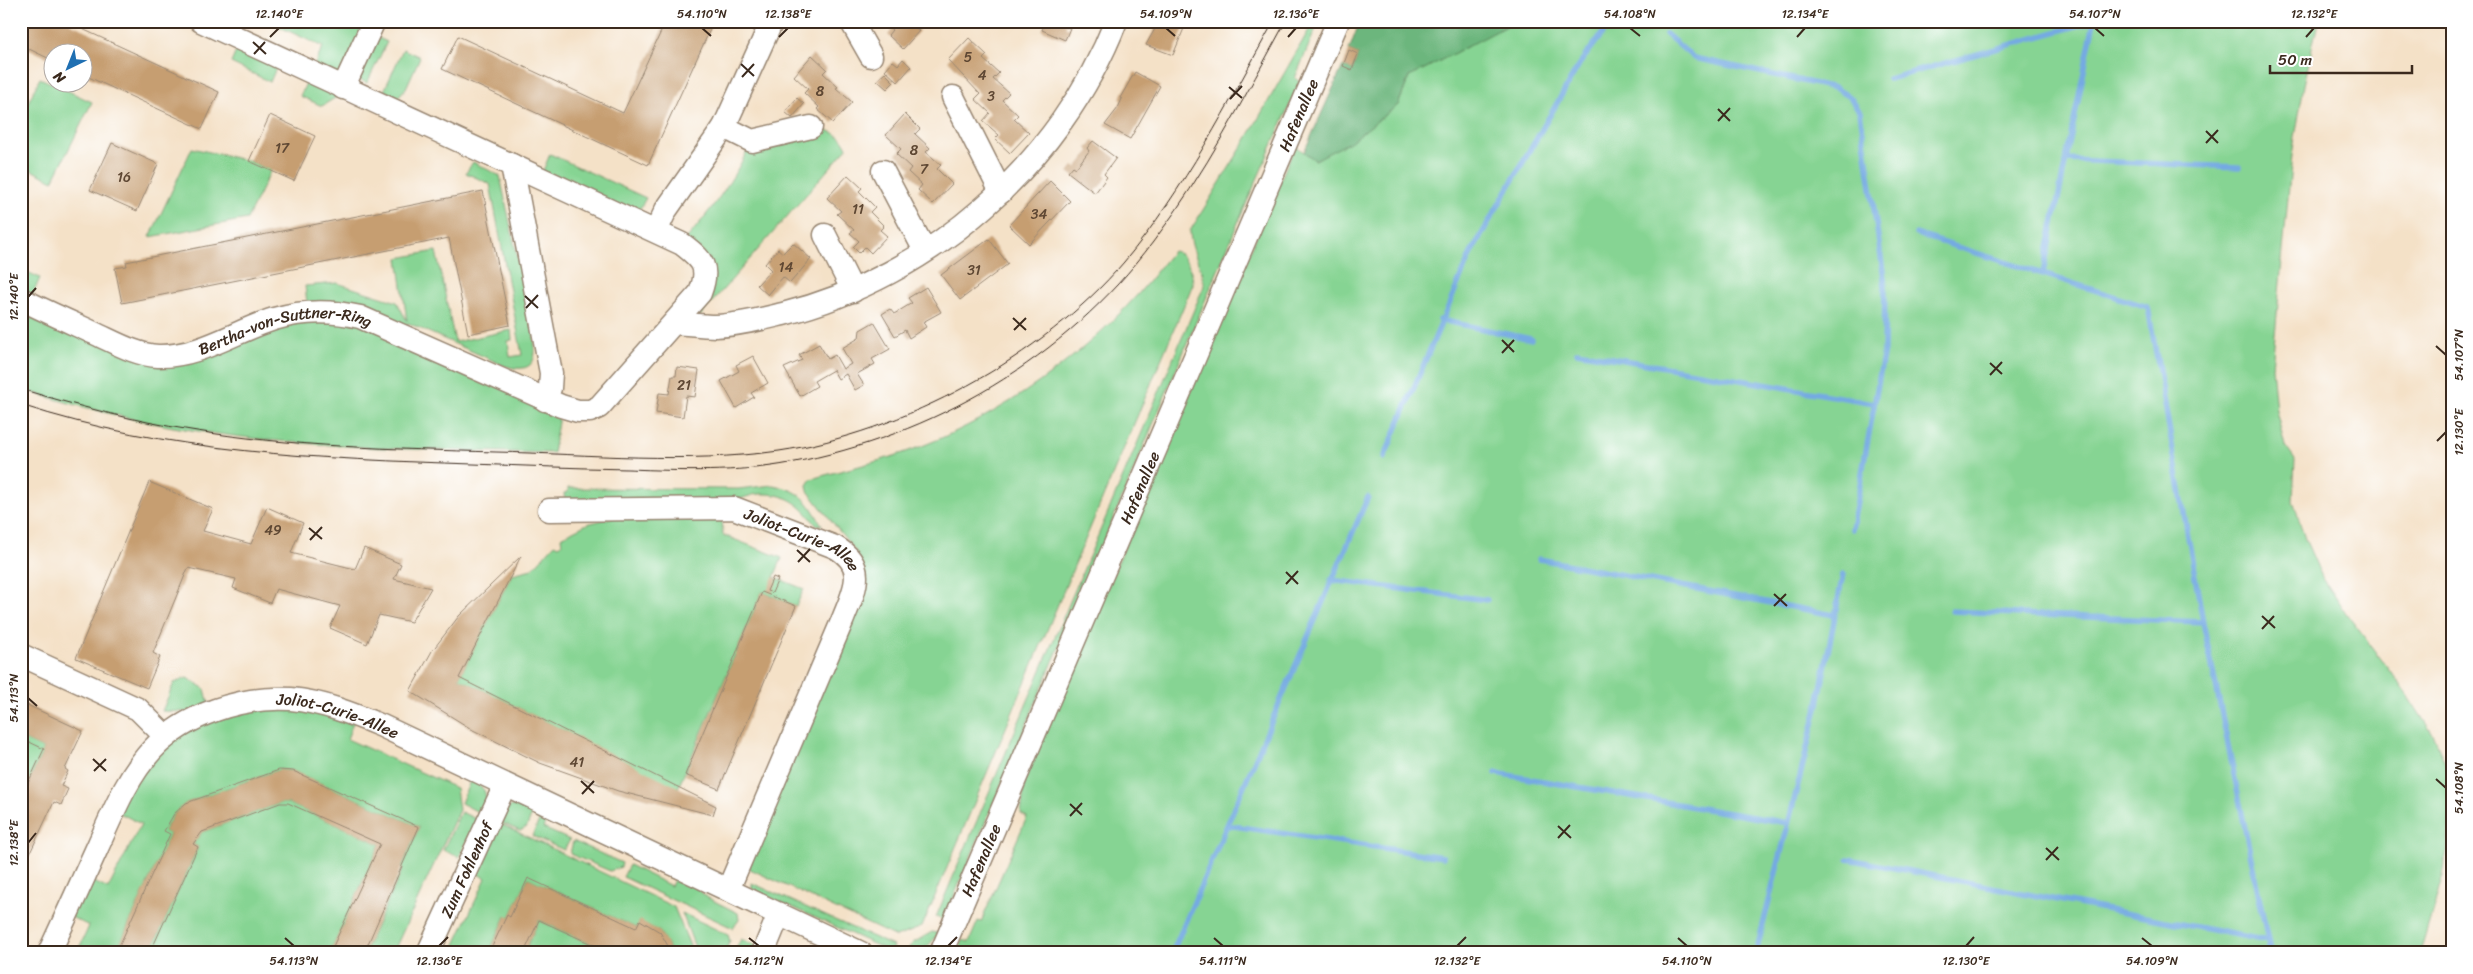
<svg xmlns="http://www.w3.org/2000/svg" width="2473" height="974" font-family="Sriracha,sans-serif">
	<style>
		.green { fill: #86d493; stroke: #607f58 }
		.forest { fill: #6cb67d; stroke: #54704e }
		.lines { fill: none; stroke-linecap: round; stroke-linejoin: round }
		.stream { stroke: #74aae2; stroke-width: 5.5 }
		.building { fill: #c69e71 }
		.minor-casing { stroke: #988672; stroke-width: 25 }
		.minor { stroke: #fff; stroke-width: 22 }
		.tram { stroke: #3b2a1e; stroke-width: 1 }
		.ticks { fill: none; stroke: #3b2a1e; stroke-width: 2 }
		.labels { text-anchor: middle; stroke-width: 4.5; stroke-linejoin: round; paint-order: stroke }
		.number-label { font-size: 14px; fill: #5e4733 }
		.street-label { font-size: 16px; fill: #3b2a1e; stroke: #fff }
		.neatline { fill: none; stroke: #3b2a1e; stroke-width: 2 }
		.ticks-label { font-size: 12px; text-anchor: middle; fill: #3b2a1e }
	</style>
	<rect width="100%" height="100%" fill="#fff"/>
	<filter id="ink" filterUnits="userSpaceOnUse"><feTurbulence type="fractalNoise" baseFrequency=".02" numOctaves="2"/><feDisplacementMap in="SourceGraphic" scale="10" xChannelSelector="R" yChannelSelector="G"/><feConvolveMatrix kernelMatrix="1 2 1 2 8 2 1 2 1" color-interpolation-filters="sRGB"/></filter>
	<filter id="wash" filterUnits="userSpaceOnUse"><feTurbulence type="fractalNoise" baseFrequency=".0096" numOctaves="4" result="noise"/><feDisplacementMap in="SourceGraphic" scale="20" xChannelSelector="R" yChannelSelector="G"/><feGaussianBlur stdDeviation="1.12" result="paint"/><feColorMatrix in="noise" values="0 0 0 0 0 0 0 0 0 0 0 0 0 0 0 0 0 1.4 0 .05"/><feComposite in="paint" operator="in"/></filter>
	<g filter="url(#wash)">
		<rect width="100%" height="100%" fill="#f4e1c7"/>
		<path class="green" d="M267,21H374L368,33L387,42L367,83L358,79L352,61L335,98L322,106L300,96L323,47Z
			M1314,21H1319L1295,78L1300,82L1240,218L944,920L936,917L1204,286C1203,267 1190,250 1190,231L1245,142Z
			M1514,21H2318L2304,85L2292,155L2272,367L2276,411L2285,446L2295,460L2293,500L2305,539L2322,577L2348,616L2401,685L2434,736L2445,763L2451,793L2448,844L2443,876L2420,953H957L963,940L969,942L978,921L981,922L1027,817L1021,814L1025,781L1295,146L1316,160L1398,105L1409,77Z
			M241,40L280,59L270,82L231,63Z
			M403,49L420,57L406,88L398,97L384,91Z
			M40,78L92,102L53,181L21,165V117Z
			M811,127C827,130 840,131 847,148L693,324L705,279L682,244C709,213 735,179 752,141Z
			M192,148L249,161L271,170L247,219L150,237Z
			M550,154L646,198L633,221L540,178Z
			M473,162L500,176L532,327C537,352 540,376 505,366L408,323L402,336L559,416L553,453C432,450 311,449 191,430C134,421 76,406 21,389V339L31,317L21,312V269L40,278L29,303L145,354L308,312L305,286L337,283L397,302L407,321L398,258L436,251L455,342L511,330L512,340L508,341L510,357L522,355L490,184L466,173Z
			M1173,251C1186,253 1193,272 1193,284L922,927L896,937L750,869L749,865L856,552L808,491L807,485L811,479C842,470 875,463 906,452C989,423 1067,369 1127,306C1144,289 1158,269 1173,251Z
			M773,485C803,491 807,500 822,525H816C801,504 787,493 760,494C752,494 742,499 733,501L565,503L564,493L568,492V488L738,489Z
			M722,515L723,535L782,558L774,577L804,589L796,606L762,592L678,788L459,678L512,574L532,569L555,544L559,546L562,544L561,537L587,524L614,517Z
			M187,678L205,689L209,705L187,712L162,711L174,683Z
			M243,703L356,715L347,739L456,788L459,810L393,953H364L403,868L402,867L419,827L293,771L279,770L186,803L174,814L164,831L170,834L116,953H77L89,926L67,915L84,877L108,889L141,824L114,810L152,750Z
			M21,738L44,749L21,798Z
			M474,780L484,790L487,800L480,813L461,803L470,781Z
			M280,803H288L380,844L330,953H150L198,847L193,844L202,832Z
			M524,804L534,808L527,827L520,831L498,821C504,808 510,805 524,804Z
			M461,812L478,820L459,857L443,850Z
			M543,812L549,814L543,828L570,840L564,850L532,836Z
			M490,819L674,907L693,953H672L660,932L640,921L636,928L528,878L510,917L506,916L489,953H451L486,878L467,869Z
			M573,841L622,863L621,867L610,871L570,854Z
			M629,865L671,886L677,874L684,877L708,898L738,913L739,920L733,928L623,877Z
			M752,883L893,946L891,952L752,889Z
			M682,913L728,935L730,941L724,953H697Z
			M539,920L611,953H524Z
			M932,932L938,933C930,947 921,953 904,953L913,943Z
			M741,939L756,946L753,953H734Z"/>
		<path class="forest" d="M1360,21H1514V22L1409,77L1398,105L1350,142L1315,160L1304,152L1343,66L1352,70L1358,54L1349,50Z"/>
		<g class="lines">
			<path class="stream" d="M1666,34L1694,58L1835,88L1850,97L1860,112L1885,285L1884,350L1852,529
				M1889,79L2094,21
				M2067,160L2239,167
				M1916,234L2148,307L2203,622L1952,611
				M2043,273L2094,22L2098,21
				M1440,320L1531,339
				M1577,352L1874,403
				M1384,458L1471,253L1580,63L1612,21
				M1539,559L1834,615
				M1331,580L1487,600
				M1496,773L1788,823
				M1227,825L1443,857
				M1848,859L2268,941L2203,622
				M2268,941L2270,953
				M1172,953L1368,497
				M1756,953L1818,704L1843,574"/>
		</g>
		<g id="blocks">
			<path class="building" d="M21,21H65L219,92L202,129L82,74V52H52V60L29,49L21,67Z
				M666,21H714L648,165L442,69L458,36L623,113Z
				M882,21H908L919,31L903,49L888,35L892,30Z
				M1046,21H1068L1065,27L1070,28L1065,40L1042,30Z
				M1142,21H1187L1173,55L1146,45L1156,27Z
				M969,38L987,55L983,59L999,73L993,79L1009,93L1002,100L1018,115L1014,119L1029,133L1010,153L995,139L999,135L983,121L990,113L975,99L980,94L948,60Z
				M1349,50L1358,54L1352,70L1343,66Z
				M812,55L827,69L823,73L838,87L836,88L852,102L833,123L817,109L819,107L804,93L808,89L794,76Z
				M903,59L911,67L898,82L885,70L893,61L898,65Z
				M1135,72L1160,86L1130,139L1105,125L1118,108L1122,99L1120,98Z
				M885,73L894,82L887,89L877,80Z
				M797,98L804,104L792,118L785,112Z
				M905,114L920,129L915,134L930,148L926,152L941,165L937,169L952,184L933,204L918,190L922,185L908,172L911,168L896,154L901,149L886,135Z
				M270,115L315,136L294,181L249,161Z
				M1093,141L1116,158L1104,174L1107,177L1095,193L1068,172L1073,166L1076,168L1089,151L1087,148Z
				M112,143L158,164L137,211L90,190Z
				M848,175L862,188L859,191L875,207L870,212L884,226L880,230L887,236L871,253L865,247L859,253L853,247L859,241L850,233L854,230L837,214L841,211L827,198Z
				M1050,181L1070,201L1029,244L1009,225Z
				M483,191L510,325L468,334L449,238L122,303L115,268L127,266L126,262Z
				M989,239L1008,264L960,300L941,275Z
				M793,243L811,259L790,283L783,277L768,295L757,285L771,270L765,264L778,249L783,253Z
				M926,287L941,312L923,322L926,327L909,338L905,330L895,336L882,314L890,309L894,314L912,303L908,298Z
				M874,322L890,349L872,359L875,364L857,374L864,385L855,390L846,374L838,379L833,370L814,381L817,386L800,396L784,368L802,360L799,355L819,344L828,359L835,355L843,369L851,364L842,348L859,338L860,330Z
				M753,356L768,383L751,393L754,397L736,408L721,381L739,371L736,365Z
				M677,367L699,370L695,397L686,396L683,417L656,413L659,393L669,394L672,376H676Z
				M149,482L213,509L203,531L251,544L267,507L303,523L291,553L355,569L364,548L401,564L394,579L431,588L411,622L379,615L367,644L330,628L340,606L276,589L270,603L233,588L236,579L188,568L153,653L160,657L147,688L76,658Z
				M521,556L459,678L716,806L713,815L618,791L540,763L473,730L410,691L432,651L459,616Z
				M773,577L778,579L772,593L767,591Z
				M762,592L796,606L719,789L685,775Z
				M21,702L83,731L65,769L68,771L61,786L68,789L61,805L54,802L21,872V798L44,749L21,738Z
				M279,770L293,771L419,827L364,953H330L380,844L288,803H280L202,832L193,844L198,847L150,953H116L170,834L164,831L174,814L186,803Z
				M528,878L636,928L640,920L660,932L672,953H611L539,920L524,953H489L507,915L510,917Z"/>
		</g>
	</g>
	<g filter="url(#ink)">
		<use href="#blocks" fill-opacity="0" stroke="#988672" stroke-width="1"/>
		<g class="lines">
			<defs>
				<g id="minor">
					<path d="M851,21L871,56"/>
					<path d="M343,88L374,21"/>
					<path d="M953,97L1001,192"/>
					<path d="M724,127L752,141L811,127"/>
					<path d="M512,165L551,373L550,388L545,400"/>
					<path d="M883,171L925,251"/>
					<path d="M656,231L666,210L724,127L772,21"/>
					<path d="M825,235L853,291"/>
					<path id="s1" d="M21,299C45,311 70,322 94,333C114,342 136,355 158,356C200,357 235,331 274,319C304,310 331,310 360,317L561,406L578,411H590L599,407L700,293C710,267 703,260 682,244L201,21"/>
					<path d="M675,323C688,324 703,326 716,326C739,325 762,319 783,314C931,277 1061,163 1116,21"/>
					<path id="s2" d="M549,510L734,508L835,547C869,566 854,591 843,619L728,890"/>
					<path d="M21,655L138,709L166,737"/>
					<path id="s3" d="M49,953C66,917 82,881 98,846C113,813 127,777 152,750C185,714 243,696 291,699C323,702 353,714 382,726L861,953"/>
					<path id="s4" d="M428,953L505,785"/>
					<path d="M763,953L779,914"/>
					<path id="s5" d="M941,953L1338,21"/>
				</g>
			</defs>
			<use href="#minor" class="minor-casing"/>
			<use href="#minor" class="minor"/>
			<path class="tram" d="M21,389C77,406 134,421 191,430C292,447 394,449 496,452C590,454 686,464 779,451C903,433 1043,357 1124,262C1185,189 1228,104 1274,21
				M21,405C167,453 321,459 473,464C525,466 576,468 628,469C682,471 737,473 790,463C933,436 1065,359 1153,242C1205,174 1245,96 1286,21"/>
		</g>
	</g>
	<path class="ticks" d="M702,28L711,36M1166,28L1175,36M1630,28L1640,36M2095,28L2104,36M270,37L279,28M779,37L788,28M1288,37L1296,28M1797,37L1805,28M2306,37L2314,28M253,42L266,54M254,54L265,42M741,64L754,76M742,77L754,64M1229,87L1242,98M1230,99L1242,86M1718,109L1730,121M1718,121L1730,108M2206,131L2218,143M2206,143L2218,130M525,296L538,308M28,297L36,288M526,308L538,295M1013,318L1026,330M1014,330L1026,318M1502,340L1514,352M2436,346L2446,355M1502,353L1514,340M1990,363L2002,374M1990,375L2002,362M2437,441L2446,432M309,528L322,539M310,540L322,527M797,550L810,562M798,562L810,549M1286,572L1298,584M1286,584L1298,571M1774,594L1787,606M1774,606L1786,594M2262,616L2275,628M2262,629L2274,616M28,698L37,706M93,759L106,771M94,771L106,759M2436,779L2446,788M581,781L594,793M582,794L594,781M1070,804L1082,815M1070,816L1082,803M1558,826L1571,838M1558,838L1570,825M28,843L36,833M2046,848L2059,860M2046,860L2058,847M285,938L294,946M749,938L759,946M1214,938L1223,946M1678,938L1687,946M2142,938L2152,946M439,946L448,937M948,946L957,937M1457,946L1466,937M1966,946L1974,937"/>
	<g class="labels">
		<g class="number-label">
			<text x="968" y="62">5</text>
			<text x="982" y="80">4</text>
			<text x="820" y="96">8</text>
			<text x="991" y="101">3</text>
			<text x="282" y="153">17</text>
			<text x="914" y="155">8</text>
			<text x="924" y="174">7</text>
			<text x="124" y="182">16</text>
			<text x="858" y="214">11</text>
			<text x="1039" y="219">34</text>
			<text x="786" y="272">14</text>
			<text x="974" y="275">31</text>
			<text x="684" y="390">21</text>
			<text x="273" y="535">49</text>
			<text x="577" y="767">41</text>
		</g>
		<g class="street-label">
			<text dy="6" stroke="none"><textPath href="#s5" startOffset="911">Hafenallee</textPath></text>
			<text dy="6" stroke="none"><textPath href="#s1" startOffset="281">Bertha-von-Suttner-Ring</textPath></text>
			<text dy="6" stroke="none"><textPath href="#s5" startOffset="506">Hafenallee</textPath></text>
			<text dy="6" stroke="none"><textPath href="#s2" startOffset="261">Joliot-Curie-Allee</textPath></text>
			<text dy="6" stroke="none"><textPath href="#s3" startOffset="430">Joliot-Curie-Allee</textPath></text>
			<text dy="6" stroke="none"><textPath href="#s5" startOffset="101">Hafenallee</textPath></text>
			<text dy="6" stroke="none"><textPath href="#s4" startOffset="92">Zum Fohlenhof</textPath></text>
		</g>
	</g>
	<rect width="2473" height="974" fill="none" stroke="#fff" stroke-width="55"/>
	<g transform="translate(68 68) rotate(223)"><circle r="24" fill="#ffffff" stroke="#b1aaa5"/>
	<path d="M0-4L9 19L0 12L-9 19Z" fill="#1f6fb2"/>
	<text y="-8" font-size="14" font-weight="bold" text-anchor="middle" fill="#3b2a1e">N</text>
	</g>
	<path d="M2270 65v8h142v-8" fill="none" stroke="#3b2a1e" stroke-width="2.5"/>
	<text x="2278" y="65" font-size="15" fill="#3b2a1e" stroke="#ffffff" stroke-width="4" paint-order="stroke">50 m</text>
	<rect x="28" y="28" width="2418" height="918" class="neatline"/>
	<g class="ticks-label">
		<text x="279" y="18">12.140°E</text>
		<text x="702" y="18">54.110°N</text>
		<text x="788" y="18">12.138°E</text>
		<text x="1166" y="18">54.109°N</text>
		<text x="1296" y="18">12.136°E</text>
		<text x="1630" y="18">54.108°N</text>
		<text x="1805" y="18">12.134°E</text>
		<text x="2095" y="18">54.107°N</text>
		<text x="2314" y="18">12.132°E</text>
		<text transform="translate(14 297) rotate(-90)" y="4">12.140°E</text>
		<text transform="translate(2459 355) rotate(-90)" y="4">54.107°N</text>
		<text transform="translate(2459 432) rotate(-90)" y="4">12.130°E</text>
		<text transform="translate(14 698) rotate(-90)" y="4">54.113°N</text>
		<text transform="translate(2459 788) rotate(-90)" y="4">54.108°N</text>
		<text transform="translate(14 843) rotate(-90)" y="4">12.138°E</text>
		<text x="294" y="965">54.113°N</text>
		<text x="439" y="965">12.136°E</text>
		<text x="759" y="965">54.112°N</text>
		<text x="948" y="965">12.134°E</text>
		<text x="1223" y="965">54.111°N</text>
		<text x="1457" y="965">12.132°E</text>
		<text x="1687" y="965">54.110°N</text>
		<text x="1966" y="965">12.130°E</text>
		<text x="2152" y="965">54.109°N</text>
	</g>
</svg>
